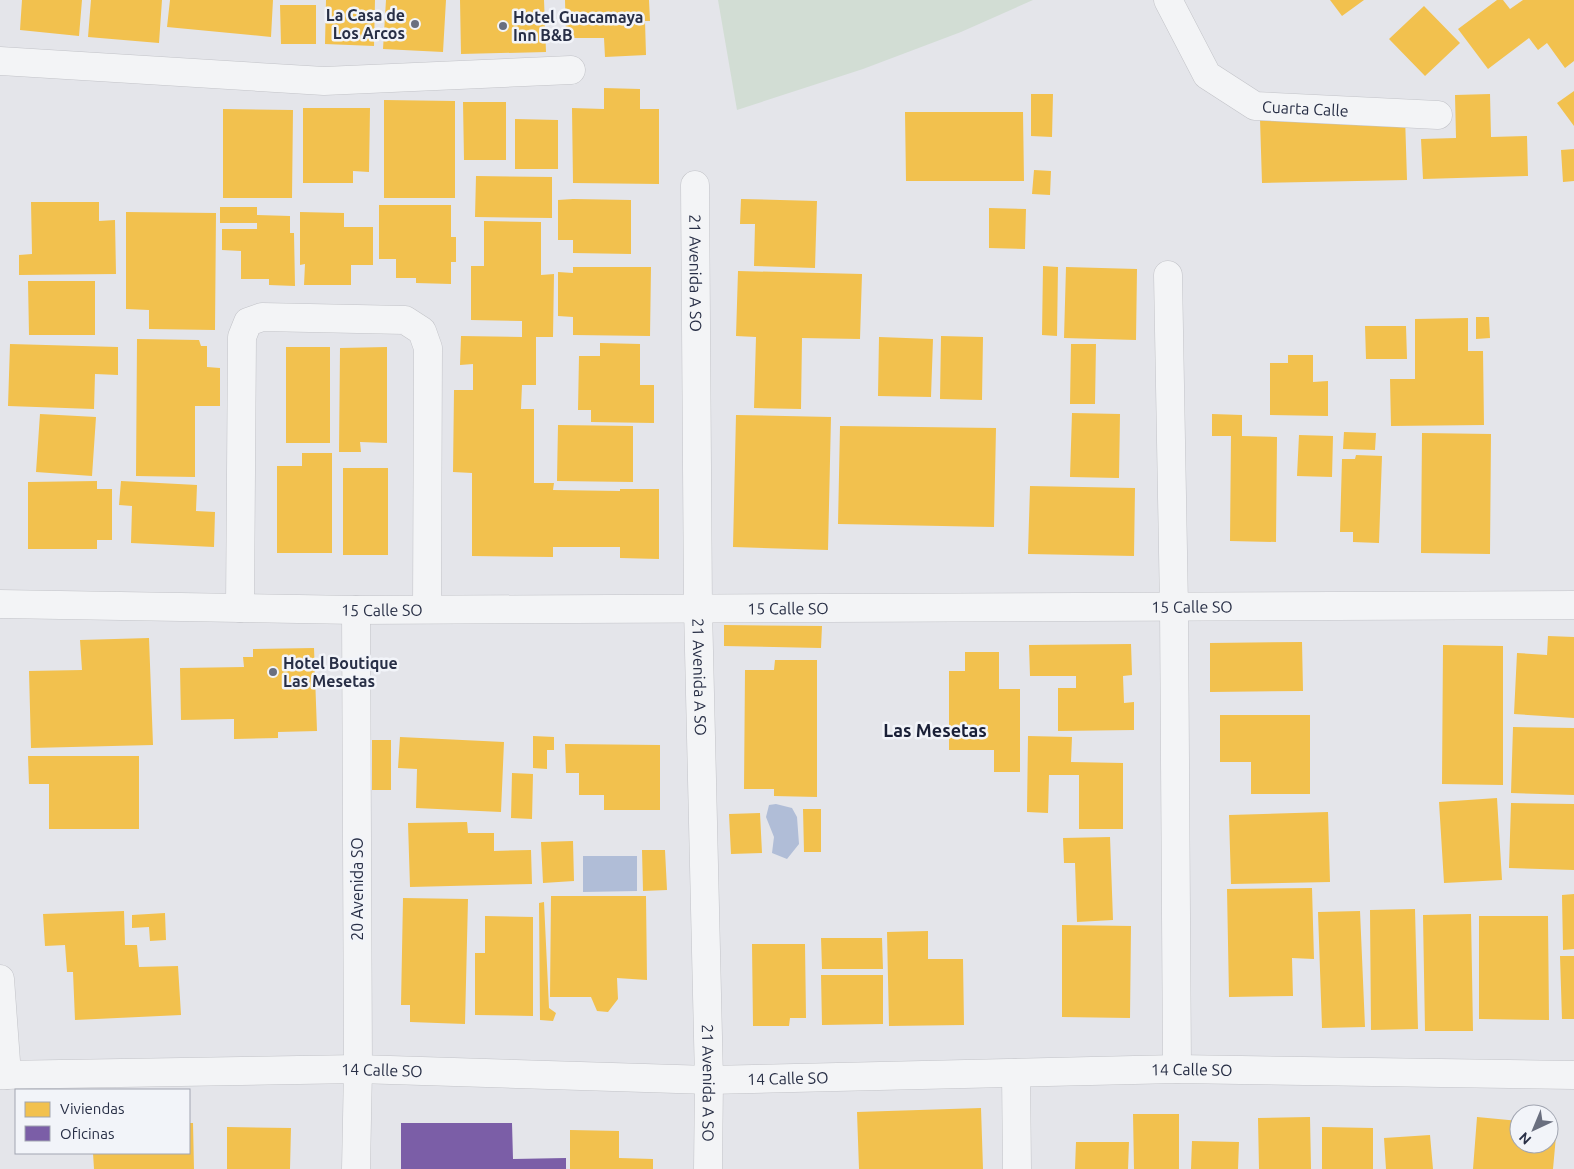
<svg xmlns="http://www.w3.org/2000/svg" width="1574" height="1169" font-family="Ubuntu,sans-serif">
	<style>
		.green { fill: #d2ddd4 }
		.water { fill: #b0bdd7 }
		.homes { fill: #f2c14e }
		.offices { fill: #7b5ea7 }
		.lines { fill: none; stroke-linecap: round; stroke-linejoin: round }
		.street-casing { stroke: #c2c3c8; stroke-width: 29 }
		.street { stroke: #f3f4f6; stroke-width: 28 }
		.poi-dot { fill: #6a6f7f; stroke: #f2f4f9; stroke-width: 2 }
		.labels { text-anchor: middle; stroke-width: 5; stroke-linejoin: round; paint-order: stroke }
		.poi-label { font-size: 16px; font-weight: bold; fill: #282f46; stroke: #f2f4f9; text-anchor: start }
		.street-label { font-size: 16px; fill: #282f46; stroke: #f2f4f9 }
		.neighbourhood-label { font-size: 18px; font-weight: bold; fill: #1a2037; stroke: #f2f4f9 }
	</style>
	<rect width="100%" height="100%" fill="#e4e5ea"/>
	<path class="green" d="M718,0H1033L961,32L863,69L737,110Z"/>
	<path class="water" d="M776,804L792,808L797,817L799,844L787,859L772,853L774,837L766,817L769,805Z
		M583,856H637V891L583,892Z"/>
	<path class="homes" d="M22,0H82L79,36L20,30Z
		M91,0H162L159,43L88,37Z
		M170,0H273L271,37L167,27Z
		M326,0H375L374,46L325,44Z
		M386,0H446L443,52L383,49Z
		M460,0H544L546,52L461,54Z
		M565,0H649L650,21H645L646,55L605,57L604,38H566Z
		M1330,0H1364L1342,16Z
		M1497,0H1503L1510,9L1523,0H1574V61L1565,68L1547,43L1538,50L1529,38L1488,69L1458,29Z
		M280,5H316V44H281Z
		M1424,6L1460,43L1425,76L1389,39Z
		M604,88L640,89V109H659V184L573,183L572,108L604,109Z
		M1574,91V126L1557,103Z
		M1031,94H1053L1052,137L1031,136Z
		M1490,94L1491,137L1527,136L1528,176L1423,179L1421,139L1456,138L1455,95Z
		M384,100L455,101V198H384Z
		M463,102H506V160H464Z
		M303,108H370L369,172L353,171V183H303Z
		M223,109L293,110L292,198H223Z
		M905,112H1023L1024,181H906Z
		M1405,116L1407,180L1262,183L1260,119Z
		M515,119L558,120V169H515Z
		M1574,149V181L1563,182L1561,150Z
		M1034,170L1051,171L1050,195L1032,194Z
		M476,176L552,177V218L475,217Z
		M573,199L631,200V254L573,253V240H558V200Z
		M741,199L817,201L815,268L754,266L755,224H740Z
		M31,202H99V221L115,220L116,274L19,275V255L32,254Z
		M379,205H451V237H456V262H451V284L416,283V278H396V259H379Z
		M220,207H257V215L290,216V233H294L295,286L269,285V279H241V251L222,250V229H257V223H220Z
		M989,208L1026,209L1025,249L989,248Z
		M126,212L216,213L215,330L149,329V310L126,309Z
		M300,212L344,213V227H373V265H351V285H304L305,264L300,265Z
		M484,221L541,222V275L554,274L553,337H536V385H522L521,409H534V483H554L553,490L620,491V489H659V559L620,558V547H553V557L472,556V473L453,472L454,390H473V364L460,365L461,336L522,337V321L471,320V266H484Z
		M1043,266L1058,267L1057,336L1042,335Z
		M573,267H651L650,336L573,335V317L558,316V272L573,273Z
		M1066,267L1137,269L1136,340L1064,338Z
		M738,271L862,274L860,339L802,338L801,409L754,408L756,337L736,336Z
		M28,281H95V335H29Z
		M1476,317H1489L1490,338L1476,339Z
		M1468,318V351H1483L1484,425L1391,426L1390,379H1415V319Z
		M1365,326H1406L1407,359H1366Z
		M941,336L983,337L982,400L940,399Z
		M879,337L933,339L931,397L878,396Z
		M137,339L199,340L201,346H207V367L220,368V406H195V477L136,476Z
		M600,343L640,344V385H654V423L591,422V410H578L579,356H600Z
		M10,344L118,347V375L95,374L94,409L8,406Z
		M1071,344H1096L1095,404H1070Z
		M286,347H330V443H286Z
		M387,347V443L360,442L361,452H339L340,348Z
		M1288,355H1313V382L1328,381V416L1270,415V363H1288Z
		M1072,413L1120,414L1119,478L1070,477Z
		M40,414L96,417L92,476L36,472Z
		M1212,414L1242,415V436L1277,437L1276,542L1230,541L1231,436H1212Z
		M736,415L831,417L828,550L733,547Z
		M558,425L633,426V482L557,481Z
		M840,426L996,428L994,527L838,524Z
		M1344,432L1376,433L1375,450L1343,449Z
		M1422,433L1491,434L1490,554L1421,553Z
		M1299,435L1333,436L1332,477L1297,476Z
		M302,453H332V553H277V466H302Z
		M1356,455L1382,456L1379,543L1353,542V532H1340L1342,459H1355Z
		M343,468H388V555H343Z
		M97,481V489H112V540H97V549H28V482Z
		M121,481L197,485L196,511L215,512L214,547L131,543L132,506L119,505Z
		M1030,486L1135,488L1134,556L1028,554Z
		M724,625L822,626L821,648L724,646Z
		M1548,636L1574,637V718L1514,714L1517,653L1547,655Z
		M149,638L153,745L31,748L29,671L82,670L80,640Z
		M1302,642L1303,691L1210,692V643Z
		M1131,644L1132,675L1123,676L1124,703L1134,702V730L1058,731V688H1076V676H1030L1029,645Z
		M1443,645L1503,646V785L1442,784Z
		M314,648L317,731L278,732V738L234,739V719L181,720L180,668L244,667L243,657H253V649Z
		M965,652H999V689H1020V772H994V750H949V671H965Z
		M775,660H817V797L774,796V789H744L745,670H774Z
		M1220,715H1310V794H1251V762H1220Z
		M1513,727L1574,728V795L1511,793Z
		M533,736L554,737V750H547V769L533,768Z
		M1028,736L1072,737L1071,762L1123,763V829H1079V775H1049L1048,813L1027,812Z
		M400,737L504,742L501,812L416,808L417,769L398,768Z
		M372,740H391V790H372Z
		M565,744L660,745V810H604V795H579V773H566Z
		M28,756H139V829H49V784H29Z
		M512,773L533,774L532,819L511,818Z
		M1497,798L1502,880L1444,883L1439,802Z
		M1511,803L1574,804V870L1509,868Z
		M803,809H821V852H804Z
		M1328,812L1330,882L1231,884L1229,815Z
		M760,813L762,853L731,854L729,814Z
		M467,822L468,833H494V851L531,850L532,884L410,887L408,823Z
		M1110,837L1113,920L1077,922L1075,863H1064L1063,838Z
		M573,841L574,881L543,883L541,842Z
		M642,850H665L667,890L643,891Z
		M1312,888L1314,959L1292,958L1293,996L1229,997L1227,889Z
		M1574,894V949L1563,950L1562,895Z
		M551,896H646L647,980L617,978L618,999L608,1012L597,1011L591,997H550Z
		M403,898L468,899L465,1024L410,1022V1005H401Z
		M544,902L549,1008L556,1013L553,1021L540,1020L539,903Z
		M1415,909L1418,1029L1371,1030L1370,910Z
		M124,911L125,945H137L139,967L178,966L181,1015L75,1020L73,972H67L65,945L45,946L43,914Z
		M1360,911L1365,1027L1322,1028L1318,912Z
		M165,913L166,940L150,941L149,927L132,928V915Z
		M1471,914L1473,1031H1425L1423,915Z
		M485,916L533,917V1016L475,1015V953H485Z
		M1479,916H1548L1549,1020L1479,1019Z
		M1062,925L1131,926L1130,1018L1062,1017Z
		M928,931V959H963L964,1025L889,1026L887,932Z
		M821,938H882L883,969H822Z
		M752,944H805L806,1018H790L789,1026H753Z
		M1560,956H1574V1019H1562Z
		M821,975H883V1024L822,1025Z
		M981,1108L983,1169H859L857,1112Z
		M1133,1114H1179V1169H1134Z
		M1310,1117L1311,1169H1259L1258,1118Z
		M1477,1117L1519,1121V1144H1549V1124L1557,1125L1553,1169H1473Z
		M189,1123H193L194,1169H94L93,1153H189Z
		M227,1127L291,1128L290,1169H227Z
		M1322,1127L1373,1128V1169H1322Z
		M570,1130L619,1131V1158L653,1159V1169H570Z
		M1430,1135L1433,1169H1386L1384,1138Z
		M1192,1141L1239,1142L1238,1169H1191Z
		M1076,1142H1129L1128,1169H1075Z"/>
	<path class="offices" d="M401,1123H512L513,1159L566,1158V1169H401Z"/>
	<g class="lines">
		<defs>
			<g id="street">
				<path id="s1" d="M1168,0L1207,75L1255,106L1438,115"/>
				<path d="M0,61L324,81L571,70"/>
				<path id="s2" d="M695,185L698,608L709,1080L708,1169"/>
				<path d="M1168,275L1174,607L1177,1069"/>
				<path id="s3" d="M0,604L356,610L1574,605"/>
				<path d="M240,608L242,337L248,322L262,317L405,320L422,331L428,348L427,609"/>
				<path d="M0,979L7,1075"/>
				<path d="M1016,1073L1017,1169"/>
				<path id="s4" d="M0,1075L358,1069L709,1080L1177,1069L1574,1075"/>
				<path d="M356,1169L358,1069L356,610"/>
			</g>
		</defs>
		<use href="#street" class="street-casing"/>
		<use href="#street" class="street"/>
	</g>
	<g class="poi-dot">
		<circle cx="415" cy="24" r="5"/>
		<circle cx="503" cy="26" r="5"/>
		<circle cx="273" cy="672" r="5"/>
	</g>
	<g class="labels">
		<g class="poi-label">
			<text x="405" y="21" text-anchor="end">La Casa de<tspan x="405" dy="18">Los Arcos</tspan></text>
			<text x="513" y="23">Hotel Guacamaya<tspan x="513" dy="18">Inn B&amp;B</tspan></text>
			<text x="283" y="669">Hotel Boutique<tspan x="283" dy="18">Las Mesetas</tspan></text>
		</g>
		<g class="street-label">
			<text dy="6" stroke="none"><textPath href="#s1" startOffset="192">Cuarta Calle</textPath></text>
			<text dy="6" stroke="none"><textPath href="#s2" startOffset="88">21 Avenida A SO</textPath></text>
			<text dy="6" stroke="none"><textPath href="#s3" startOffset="1192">15 Calle SO</textPath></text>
			<text dy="6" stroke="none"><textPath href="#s3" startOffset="788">15 Calle SO</textPath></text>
			<text dy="6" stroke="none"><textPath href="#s3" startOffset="382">15 Calle SO</textPath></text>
			<text dy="6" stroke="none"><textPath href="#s2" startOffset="492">21 Avenida A SO</textPath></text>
			<text transform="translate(357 889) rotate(-90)" y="6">20 Avenida SO</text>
			<text dy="6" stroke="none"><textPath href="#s4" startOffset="382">14 Calle SO</textPath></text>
			<text dy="6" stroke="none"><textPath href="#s4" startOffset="1192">14 Calle SO</textPath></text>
			<text dy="6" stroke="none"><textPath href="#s4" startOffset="788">14 Calle SO</textPath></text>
			<text dy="6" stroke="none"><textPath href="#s2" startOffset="898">21 Avenida A SO</textPath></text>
		</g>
		<g class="neighbourhood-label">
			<text x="935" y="737">Las Mesetas</text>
		</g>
	</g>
	<rect x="15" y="1089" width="175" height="65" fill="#f2f4f9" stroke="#a1a5b1"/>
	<rect x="25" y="1102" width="25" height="15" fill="#f2c14e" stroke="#a1a5b1"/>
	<text x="60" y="1114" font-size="15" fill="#282f46">Viviendas</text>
	<rect x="25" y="1126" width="25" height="15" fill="#7b5ea7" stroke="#a1a5b1"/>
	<text x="60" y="1139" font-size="15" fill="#282f46">Oficinas</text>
	<g transform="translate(1534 1129) rotate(224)"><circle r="24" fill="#f2f4f9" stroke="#a1a5b1"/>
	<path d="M0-4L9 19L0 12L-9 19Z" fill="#6a6f7f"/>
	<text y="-8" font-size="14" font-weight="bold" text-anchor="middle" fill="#282f46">N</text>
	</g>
</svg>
